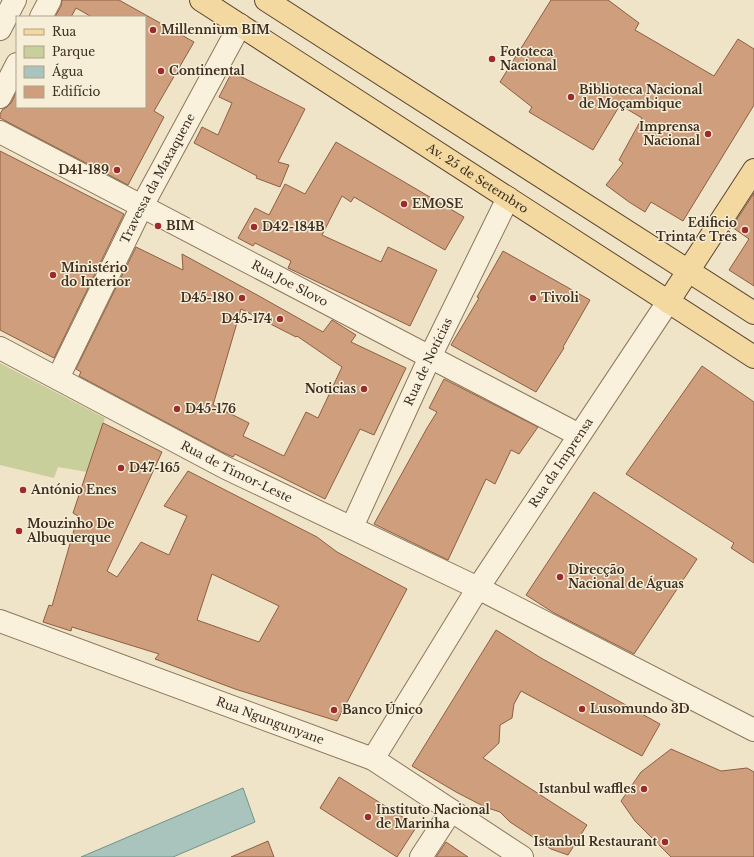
<svg xmlns="http://www.w3.org/2000/svg" width="754" height="857" font-family="'Libre Baskerville',serif">
	<style>
		.green { fill: #c9cf9b }
		.water { fill: #a9c4bc; stroke: #6f938a }
		.building { fill: #cf9f7d; stroke: #8d5f41; fill-rule: evenodd }
		.lines { fill: none; stroke-linecap: round; stroke-linejoin: round }
		.minor-casing { stroke: #8d765c; stroke-width: 24 }
		.major-casing { stroke: #5b4430; stroke-width: 24 }
		.minor { stroke: #faf1dc; stroke-width: 22 }
		.major { stroke: #f3d9a0; stroke-width: 22 }
		.poi-dot { fill: #9e2a2b; stroke: #f7eed8; stroke-width: 1.5 }
		.labels { text-anchor: middle; stroke-width: 3; stroke-linejoin: round; paint-order: stroke }
		.poi-label { font-size: 12px; font-weight: bold; fill: #3d2e20; stroke: #f7eed8; text-anchor: start }
		.street-label { font-size: 12px; fill: #3d2e20; stroke: #f7eed8 }
	</style>
	<rect width="100%" height="100%" fill="#f0e4c8"/>
	<path class="green" d="M0,363L105,418L87,472L58,467L54,478L0,465Z"/>
	<path class="water" d="M243,788L255,822L173,857H81Z"/>
	<path class="building" d="M62,0H119L194,42L154,111L164,117L128,185L0,118V114L3,109L7,107L11,103L17,91V107H145V17H92L76,8L71,17H55L61,6Z
		M551,0H608L639,23L635,30L714,76L738,39L754,49V105L683,221L651,202L645,212L629,202L606,185L623,163L619,160L642,118L620,105L593,150L529,112L532,107L500,82Z
		M232,72L305,109L278,162L289,165L280,187L256,178L257,176L194,143L202,127L218,135L232,103L219,97Z
		M336,142L464,217L445,250L354,197L351,202L342,196L322,235L381,262L388,247L437,270L410,326L288,268L291,261L255,243L253,246L238,238L255,208L269,215L285,184L305,194Z
		M0,151L124,214L54,358L0,330Z
		M754,193V286L729,270L749,239L732,227Z
		M136,247L183,270L182,254L259,296L323,332L332,320L356,335L351,342L406,368L374,435L360,429L325,499L235,454L233,457L222,452L79,376L81,372L76,369ZM241,309L296,337L297,336L342,367L318,418L306,412L284,456L243,436L249,423L213,405Z
		M503,251L590,300L563,347L564,348L536,392L451,345L479,298L477,297Z
		M702,366L754,402V563L731,548L734,543L626,474Z
		M444,379L538,427L519,454L511,450L495,484L486,479L448,560L374,524L427,428L437,412L429,408Z
		M103,423L162,452L107,571L117,577L141,542L169,555L187,516L164,506L188,471L317,537L337,552L407,589L337,721L235,689L155,659L159,654L72,627L71,631L43,622L49,605L52,606L78,516L73,513ZM212,574L279,606L259,642L197,620Z
		M594,492L697,559L634,654L554,613L526,595Z
		M496,630L541,658L660,724L642,756L521,691L514,704L512,718L500,725L499,743L483,758L587,825L568,855L551,849L510,822L500,812L485,807L456,792L412,766Z
		M671,749L721,771L747,768L754,772V857H671L635,821L621,801L641,772Z
		M339,777L417,826L397,857L320,808Z
		M268,841L274,857H231Z
		M446,842L468,857H436Z"/>
	<g class="lines">
		<defs>
			<g id="minor">
				<path d="M41,17L50,0"/>
				<path d="M0,29L15,0"/>
				<path d="M0,97L17,64"/>
				<path id="s1" d="M0,132L579,435"/>
				<path id="s2" d="M0,348L226,468L478,588L754,730"/>
				<path id="s3" d="M58,378L142,206L240,25"/>
				<path id="s4" d="M352,527L430,357L508,198"/>
				<path id="s5" d="M0,621L373,759L522,857"/>
				<path id="s6" d="M373,759L478,588L668,302"/>
				<path d="M421,857L451,811"/>
			</g>
			<g id="major">
				<path id="s7" d="M201,0L754,357"/>
				<path d="M266,0L754,313"/>
				<path d="M668,302L754,170"/>
			</g>
		</defs>
		<use href="#minor" class="minor-casing"/>
		<use href="#major" class="major-casing"/>
		<use href="#minor" class="minor"/>
		<use href="#major" class="major"/>
	</g>
	<g class="poi-dot">
		<circle cx="153" cy="30" r="4"/>
		<circle cx="492" cy="59" r="4"/>
		<circle cx="161" cy="71" r="4"/>
		<circle cx="571" cy="97" r="4"/>
		<circle cx="708" cy="134" r="4"/>
		<circle cx="117" cy="170" r="4"/>
		<circle cx="404" cy="204" r="4"/>
		<circle cx="158" cy="226" r="4"/>
		<circle cx="254" cy="227" r="4"/>
		<circle cx="745" cy="230" r="4"/>
		<circle cx="53" cy="275" r="4"/>
		<circle cx="242" cy="298" r="4"/>
		<circle cx="533" cy="298" r="4"/>
		<circle cx="280" cy="319" r="4"/>
		<circle cx="364" cy="389" r="4"/>
		<circle cx="177" cy="409" r="4"/>
		<circle cx="121" cy="468" r="4"/>
		<circle cx="23" cy="490" r="4"/>
		<circle cx="19" cy="531" r="4"/>
		<circle cx="560" cy="577" r="4"/>
		<circle cx="582" cy="709" r="4"/>
		<circle cx="334" cy="710" r="4"/>
		<circle cx="644" cy="789" r="4"/>
		<circle cx="368" cy="817" r="4"/>
		<circle cx="665" cy="842" r="4"/>
	</g>
	<g class="labels">
		<g class="poi-label">
			<text x="161" y="34">Millennium BIM</text>
			<text x="500" y="56">Fototeca<tspan x="500" dy="14">Nacional</tspan></text>
			<text x="169" y="75">Continental</text>
			<text x="579" y="94">Biblioteca Nacional<tspan x="579" dy="14">de Moçambique</tspan></text>
			<text x="700" y="131" text-anchor="end">Imprensa<tspan x="700" dy="14">Nacional</tspan></text>
			<text x="109" y="174" text-anchor="end">D41-189</text>
			<text x="412" y="208">EMOSE</text>
			<text x="737" y="227" text-anchor="end">Edificio<tspan x="737" dy="14">Trinta e Três</tspan></text>
			<text x="166" y="230">BIM</text>
			<text x="262" y="231">D42-184B</text>
			<text x="61" y="272">Ministério<tspan x="61" dy="14">do Interior</tspan></text>
			<text x="234" y="302" text-anchor="end">D45-180</text>
			<text x="541" y="302">Tivoli</text>
			<text x="272" y="323" text-anchor="end">D45-174</text>
			<text x="356" y="393" text-anchor="end">Noticias</text>
			<text x="185" y="413">D45-176</text>
			<text x="129" y="472">D47-165</text>
			<text x="31" y="494">António Enes</text>
			<text x="27" y="528">Mouzinho De<tspan x="27" dy="14">Albuquerque</tspan></text>
			<text x="568" y="574">Direcção<tspan x="568" dy="14">Nacional de Águas</tspan></text>
			<text x="590" y="713">Lusomundo 3D</text>
			<text x="342" y="714">Banco Único</text>
			<text x="636" y="793" text-anchor="end">Istanbul waffles</text>
			<text x="376" y="814">Instituto Nacional<tspan x="376" dy="14">de Marinha</tspan></text>
			<text x="657" y="846" text-anchor="end">Istanbul Restaurant</text>
		</g>
		<g class="street-label">
			<text dy="4" stroke="none"><textPath href="#s3" startOffset="223">Travessa da Maxaquene</textPath></text>
			<text dy="4" stroke="none"><textPath href="#s7" startOffset="329">Av. 25 de Setembro</textPath></text>
			<text dy="4" stroke="none"><textPath href="#s1" startOffset="327">Rua Joe Slovo</textPath></text>
			<text dy="4" stroke="none"><textPath href="#s4" startOffset="182">Rua de Notícias</textPath></text>
			<text dy="4" stroke="none"><textPath href="#s6" startOffset="351">Rua da Imprensa</textPath></text>
			<text dy="4" stroke="none"><textPath href="#s2" startOffset="267">Rua de Timor-Leste</textPath></text>
			<text dy="4" stroke="none"><textPath href="#s5" startOffset="288">Rua Ngungunyane</textPath></text>
		</g>
	</g>
	<rect x="16" y="16" width="130" height="92" fill="#f7eed8" stroke="#ada18e"/>
	<rect x="24" y="29" width="20" height="6" fill="#f3d9a0" stroke="#ada18e"/>
	<text x="52" y="36" font-size="12" fill="#3d2e20">Rua</text>
	<rect x="24" y="46" width="20" height="12" fill="#c9cf9b" stroke="#ada18e"/>
	<text x="52" y="56" font-size="12" fill="#3d2e20">Parque</text>
	<rect x="24" y="66" width="20" height="12" fill="#a9c4bc" stroke="#ada18e"/>
	<text x="52" y="76" font-size="12" fill="#3d2e20">Água</text>
	<rect x="24" y="86" width="20" height="12" fill="#cf9f7d" stroke="#ada18e"/>
	<text x="52" y="96" font-size="12" fill="#3d2e20">Edifício</text>
</svg>
